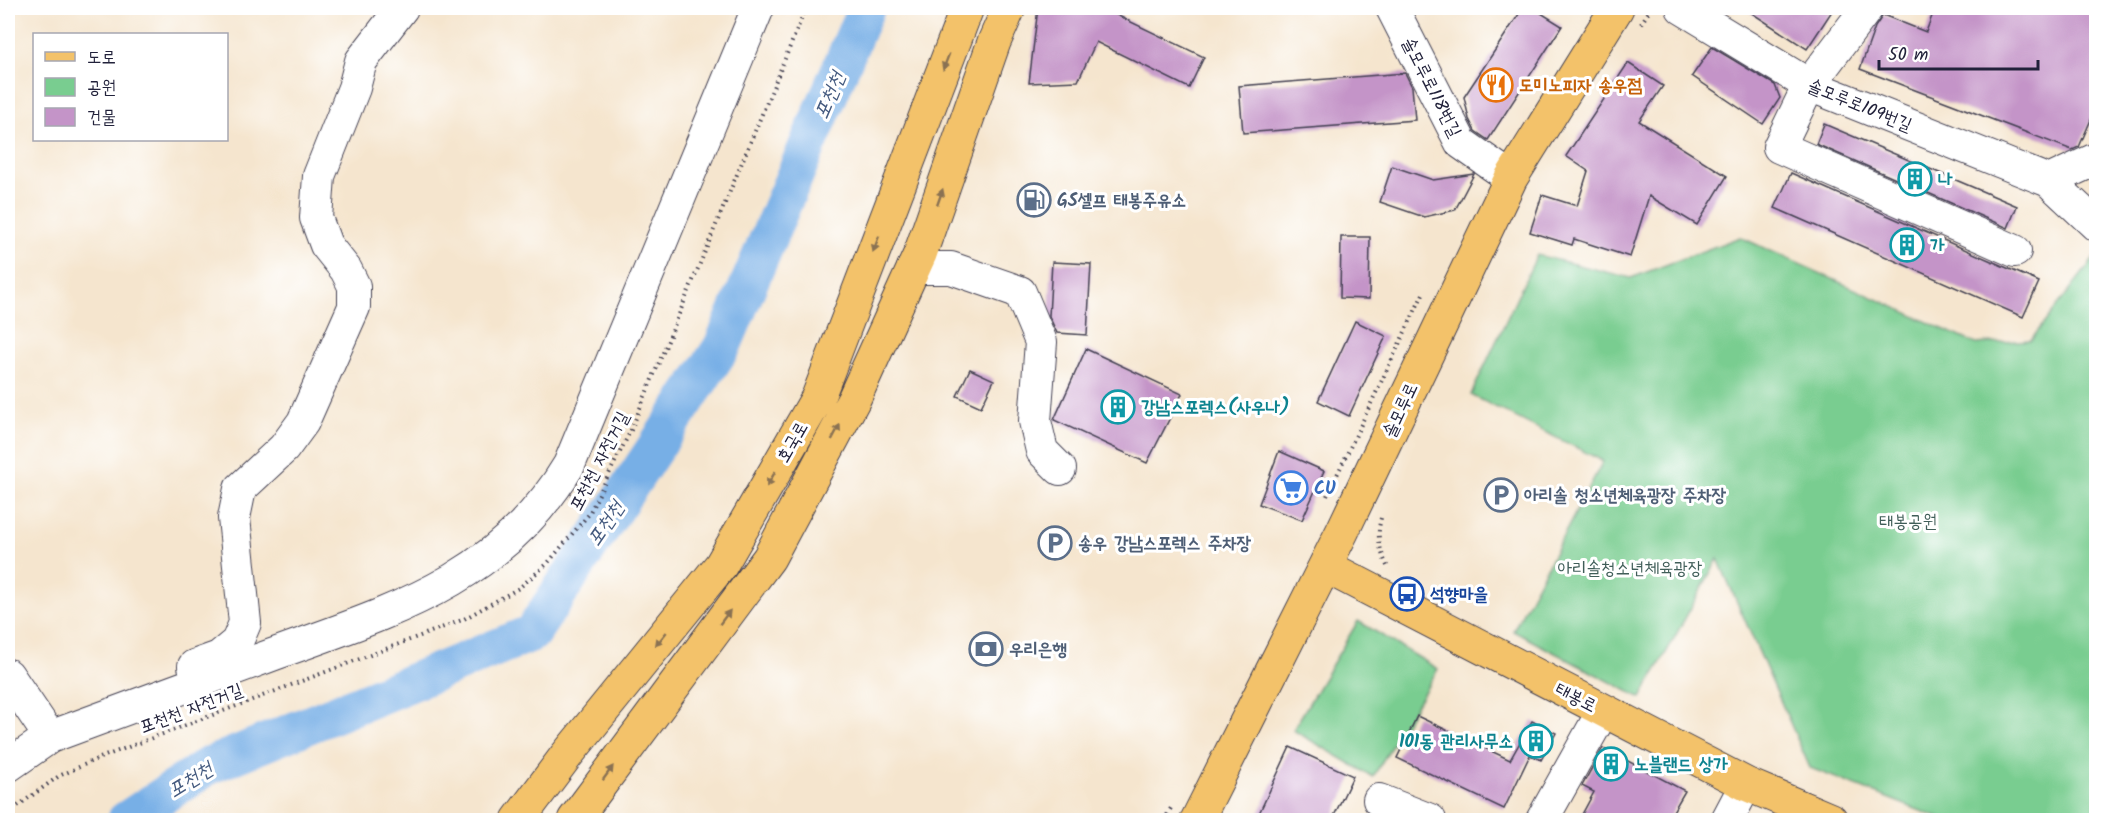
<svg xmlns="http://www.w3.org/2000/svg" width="2104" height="828" font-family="Kalam,'Poor Story',sans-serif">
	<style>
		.green { fill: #79cd90; stroke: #4e7866; stroke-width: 1.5 }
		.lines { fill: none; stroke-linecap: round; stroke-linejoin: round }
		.river { stroke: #77afe6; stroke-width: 38 }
		.building { fill: #c494c8 }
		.minor-casing { stroke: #423f51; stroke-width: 34 }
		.major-casing { stroke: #423f51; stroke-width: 35 }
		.path { stroke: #423f51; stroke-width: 4; stroke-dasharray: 1.5 4.5; stroke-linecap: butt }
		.minor { stroke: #fff; stroke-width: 32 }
		.major { stroke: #f3c26a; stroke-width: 33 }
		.oneway { fill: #8a7252 }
		.labels { text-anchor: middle; stroke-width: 6; stroke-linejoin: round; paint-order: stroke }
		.food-label { font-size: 18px; font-weight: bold; fill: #c56008; stroke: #fff; text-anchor: start }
		.street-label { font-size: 18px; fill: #22223b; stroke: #fff }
		.culture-label { font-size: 18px; font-weight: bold; fill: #0d838f; stroke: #fff; text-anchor: start }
		.service-label { font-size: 18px; font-weight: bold; fill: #4e5e75; stroke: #fff; text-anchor: start }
		.shop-label { font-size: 18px; font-weight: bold; fill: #366cbe; stroke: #fff; text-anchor: start }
		.park-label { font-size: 18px; fill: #405e59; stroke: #fff }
		.transit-label { font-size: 18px; font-weight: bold; fill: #164399; stroke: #fff; text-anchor: start }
		.water-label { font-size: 20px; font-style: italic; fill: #445a7f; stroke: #fff }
	</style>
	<rect width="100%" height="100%" fill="#fff"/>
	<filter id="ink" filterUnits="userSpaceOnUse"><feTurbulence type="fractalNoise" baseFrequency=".0167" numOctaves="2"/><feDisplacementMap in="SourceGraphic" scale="12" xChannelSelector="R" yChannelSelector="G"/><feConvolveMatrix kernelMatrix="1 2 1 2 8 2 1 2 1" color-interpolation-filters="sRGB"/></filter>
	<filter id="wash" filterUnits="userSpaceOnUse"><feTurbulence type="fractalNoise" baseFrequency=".008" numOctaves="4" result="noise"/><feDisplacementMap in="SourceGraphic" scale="24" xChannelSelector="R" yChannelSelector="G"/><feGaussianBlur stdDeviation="1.35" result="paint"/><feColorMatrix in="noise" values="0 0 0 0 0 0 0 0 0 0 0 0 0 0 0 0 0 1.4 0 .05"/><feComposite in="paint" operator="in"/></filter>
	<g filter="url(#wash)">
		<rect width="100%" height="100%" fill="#f5e5ce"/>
		<path class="green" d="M1740,237L1976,344L2031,340L2096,256V820H1944L1810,768L1718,559L1641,698L1513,631L1603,461L1471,395L1537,255L1631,278Z
			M1358,621L1438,669L1373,777L1293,730Z"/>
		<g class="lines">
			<path class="river" d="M126,820L208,766L532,633L722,347L866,8"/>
		</g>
		<g id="blocks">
			<path class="building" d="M1038,8H1102L1204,57L1189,88L1096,42L1078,81L1029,83Z
				M1523,8H1533L1562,26L1488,140L1475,131L1469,119L1464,97Z
				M1744,8H1834L1807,49Z
				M1935,8H2076L2097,16V106L2079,147L2072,150L1860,69L1875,27L1883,15L1926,32Z
				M1712,47L1775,85L1780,98L1763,124L1692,76Z
				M1628,63L1663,86L1639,121L1727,176L1697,225L1649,196L1630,257L1574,239L1572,245L1530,232L1542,195L1577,206L1588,171L1566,156Z
				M1405,73L1412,87L1415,120L1243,133L1239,86Z
				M1824,124L2017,206L2008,228L1816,144Z
				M1392,166L1433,180L1474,174L1455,210L1424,217L1380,202Z
				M1791,173L2039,282L2023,317L1775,208Z
				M1341,237H1370L1369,299L1340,298Z
				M1052,262L1091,264L1087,335L1057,333L1049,316Z
				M1355,321L1386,336L1349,416L1318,401Z
				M1086,349L1182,394L1147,463L1054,420Z
				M970,369L994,380L981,407L957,396Z
				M1279,451L1324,471L1302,520L1259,504Z
				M1417,716L1510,760L1532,721L1556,733L1541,760L1530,755L1504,809L1397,758Z
				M1290,747L1353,776L1332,820H1256Z
				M1603,748L1685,791L1668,820H1579L1594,792L1582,786Z"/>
		</g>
	</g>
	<g filter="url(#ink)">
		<use href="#blocks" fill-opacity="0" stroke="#423f51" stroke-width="1.5"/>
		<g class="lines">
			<defs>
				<path id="minor" d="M1392,8L1461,143L1511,178
					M1682,8L1809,85L2049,181L2096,225
					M1867,8L1809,85L1779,147L2015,251
					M2049,181L2096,159
					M913,268H951L1020,292L1041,342L1035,421L1042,451L1060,469
					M194,666L219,657L237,642L245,623L234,518L240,489L284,448L303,422L354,307V286L346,270L326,245L316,218L319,176L354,88L361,61L402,8
					M8,675L50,737
					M8,766L50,737C123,710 196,683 269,656C389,612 499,582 569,465L758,8
					M1379,800L1430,820
					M1542,820L1603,711
					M1727,820L1746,784"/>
				<path id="major" d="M1325,566L1746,784L1831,820
					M518,820L566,756L721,565L818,397L967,8
					M574,820L769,558L854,399L920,254L994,42L1009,8
					M1197,820L1342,532L1511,178L1617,8"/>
			</defs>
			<use href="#minor" class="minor-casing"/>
			<use href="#major" class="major-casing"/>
			<path class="path" d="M1641,24L1651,8
				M1327,496L1423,294
				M1381,518C1376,537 1380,551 1388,568
				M8,813L59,776L97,759L462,620L519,588L547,564L589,514L631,430L806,8
				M1164,820L1171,808"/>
			<use href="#minor" class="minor"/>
			<use href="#major" class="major"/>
		</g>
		<defs><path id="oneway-solid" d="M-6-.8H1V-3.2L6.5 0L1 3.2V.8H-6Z" transform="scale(1.5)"/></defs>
		<g class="oneway">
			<use href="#oneway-solid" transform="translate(946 62) rotate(111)"/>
			<use href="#oneway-solid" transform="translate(940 197) rotate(-71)"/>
			<use href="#oneway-solid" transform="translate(876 244) rotate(111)"/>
			<use href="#oneway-solid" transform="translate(836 432) rotate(-62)"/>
			<use href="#oneway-solid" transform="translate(771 479) rotate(120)"/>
			<use href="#oneway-solid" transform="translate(725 617) rotate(-53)"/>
			<use href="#oneway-solid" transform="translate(661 639) rotate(129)"/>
			<use href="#oneway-solid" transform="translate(608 773) rotate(-54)"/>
		</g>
	</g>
	<defs>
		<symbol id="restaurant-ring" viewBox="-11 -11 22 22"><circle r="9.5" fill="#fff" stroke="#e8710a" stroke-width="1.5"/><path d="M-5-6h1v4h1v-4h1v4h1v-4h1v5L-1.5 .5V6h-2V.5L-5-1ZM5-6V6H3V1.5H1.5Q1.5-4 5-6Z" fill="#e8710a"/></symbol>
		<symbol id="building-ring" viewBox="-11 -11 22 22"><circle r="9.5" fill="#fff" stroke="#0f9aa8" stroke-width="1.5"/><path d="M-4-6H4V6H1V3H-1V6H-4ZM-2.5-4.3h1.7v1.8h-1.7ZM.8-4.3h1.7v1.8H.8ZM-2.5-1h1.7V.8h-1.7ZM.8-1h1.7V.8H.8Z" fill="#0f9aa8"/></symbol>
		<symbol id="fuel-ring" viewBox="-11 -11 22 22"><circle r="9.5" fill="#fff" stroke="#5c6f8a" stroke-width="1.5"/><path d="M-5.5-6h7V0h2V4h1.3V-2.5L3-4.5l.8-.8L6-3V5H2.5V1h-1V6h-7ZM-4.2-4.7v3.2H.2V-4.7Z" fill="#5c6f8a"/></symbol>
		<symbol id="supermarket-ring" viewBox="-11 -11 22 22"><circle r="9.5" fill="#fff" stroke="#3f7fe0" stroke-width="1.5"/><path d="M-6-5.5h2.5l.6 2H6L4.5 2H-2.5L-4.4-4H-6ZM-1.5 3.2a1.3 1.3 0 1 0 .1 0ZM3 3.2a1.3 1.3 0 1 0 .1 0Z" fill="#3f7fe0"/></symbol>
		<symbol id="parking-ring" viewBox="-11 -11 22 22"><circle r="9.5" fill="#fff" stroke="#5c6f8a" stroke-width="1.5"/><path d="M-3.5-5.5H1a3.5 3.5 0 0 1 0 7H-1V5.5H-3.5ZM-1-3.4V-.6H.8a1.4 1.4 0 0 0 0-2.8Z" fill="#5c6f8a"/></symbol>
		<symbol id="bus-ring" viewBox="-11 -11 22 22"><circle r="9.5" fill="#fff" stroke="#1a4fb4" stroke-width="1.5"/><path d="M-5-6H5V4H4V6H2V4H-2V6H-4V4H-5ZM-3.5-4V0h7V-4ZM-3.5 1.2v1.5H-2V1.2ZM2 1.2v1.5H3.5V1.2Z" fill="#1a4fb4"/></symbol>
		<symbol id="bank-ring" viewBox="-11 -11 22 22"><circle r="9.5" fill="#fff" stroke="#5c6f8a" stroke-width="1.5"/><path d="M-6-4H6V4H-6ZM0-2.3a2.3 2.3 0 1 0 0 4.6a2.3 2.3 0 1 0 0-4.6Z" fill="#5c6f8a"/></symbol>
	</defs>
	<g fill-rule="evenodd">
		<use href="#restaurant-ring" x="1477" y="66" width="38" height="38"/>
		<use href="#building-ring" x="1896" y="160" width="38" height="38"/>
		<use href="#fuel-ring" x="1015" y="181" width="38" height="38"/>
		<use href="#building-ring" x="1888" y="226" width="38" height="38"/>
		<use href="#building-ring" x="1099" y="388" width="38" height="38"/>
		<use href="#supermarket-ring" x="1272" y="469" width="38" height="38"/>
		<use href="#parking-ring" x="1482" y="476" width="38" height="38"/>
		<use href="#parking-ring" x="1036" y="524" width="38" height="38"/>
		<use href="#bus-ring" x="1388" y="575" width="38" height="38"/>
		<use href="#bank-ring" x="967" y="630" width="38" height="38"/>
		<use href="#building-ring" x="1517" y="722" width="38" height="38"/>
		<use href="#building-ring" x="1592" y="745" width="38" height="38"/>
	</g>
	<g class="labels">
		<g class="food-label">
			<text x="1519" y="91">도미노피자 송우점</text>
		</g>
		<g class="street-label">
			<text transform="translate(1432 87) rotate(63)" y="6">솔모루로118번길</text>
			<text transform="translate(1860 105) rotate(22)" y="6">솔모루로109번길</text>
			<text transform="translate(1400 410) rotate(-65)" y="6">솔모루로</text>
			<text transform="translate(792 442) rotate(-60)" y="6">호국로</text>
			<text transform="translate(599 461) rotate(-63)" y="6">포천천 자전거길</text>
			<text transform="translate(1576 697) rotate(27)" y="6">태봉로</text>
			<text transform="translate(191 708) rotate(-21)" y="6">포천천 자전거길</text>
		</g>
		<g class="culture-label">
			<text x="1938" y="185">나</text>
			<text x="1930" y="251">가</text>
			<text x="1141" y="413">강남스포렉스(사우나)</text>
			<text x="1513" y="747" text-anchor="end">101동 관리사무소</text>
			<text x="1634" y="770">노블랜드 상가</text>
		</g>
		<g class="service-label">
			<text x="1057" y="206">GS셀프 태봉주유소</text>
			<text x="1524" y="501">아리솔 청소년체육광장 주차장</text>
			<text x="1078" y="549">송우 강남스포렉스 주차장</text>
			<text x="1009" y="655">우리은행</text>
		</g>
		<g class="shop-label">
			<text x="1314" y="494">CU</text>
		</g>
		<g class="park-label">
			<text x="1908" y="527">태봉공원</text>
			<text x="1630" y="574">아리솔청소년체육광장</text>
		</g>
		<g class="transit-label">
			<text x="1430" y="600">석향마을</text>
		</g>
		<g class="water-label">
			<text transform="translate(829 95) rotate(-67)" y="7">포천천</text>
			<text transform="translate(605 523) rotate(-56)" y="7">포천천</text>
			<text transform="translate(190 779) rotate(-32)" y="7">포천천</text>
		</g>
	</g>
	<rect width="2104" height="828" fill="none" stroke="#fff" stroke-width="30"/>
	<rect x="33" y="33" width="195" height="108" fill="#ffffff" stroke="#a7a7b1" stroke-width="1.5"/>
	<rect x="45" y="52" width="30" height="9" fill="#f3c26a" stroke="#a7a7b1" stroke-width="1.5"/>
	<text x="87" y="63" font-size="18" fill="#22223b">도로</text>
	<rect x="45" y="78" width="30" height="18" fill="#79cd90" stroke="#a7a7b1" stroke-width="1.5"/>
	<text x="87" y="93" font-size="18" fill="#22223b">공원</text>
	<rect x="45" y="108" width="30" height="18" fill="#c494c8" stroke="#a7a7b1" stroke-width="1.5"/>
	<text x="87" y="123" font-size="18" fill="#22223b">건물</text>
	<path d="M1879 60v9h159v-9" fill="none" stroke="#22223b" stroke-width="3"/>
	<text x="1888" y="60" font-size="18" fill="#22223b" stroke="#ffffff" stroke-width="4.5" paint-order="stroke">50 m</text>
</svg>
